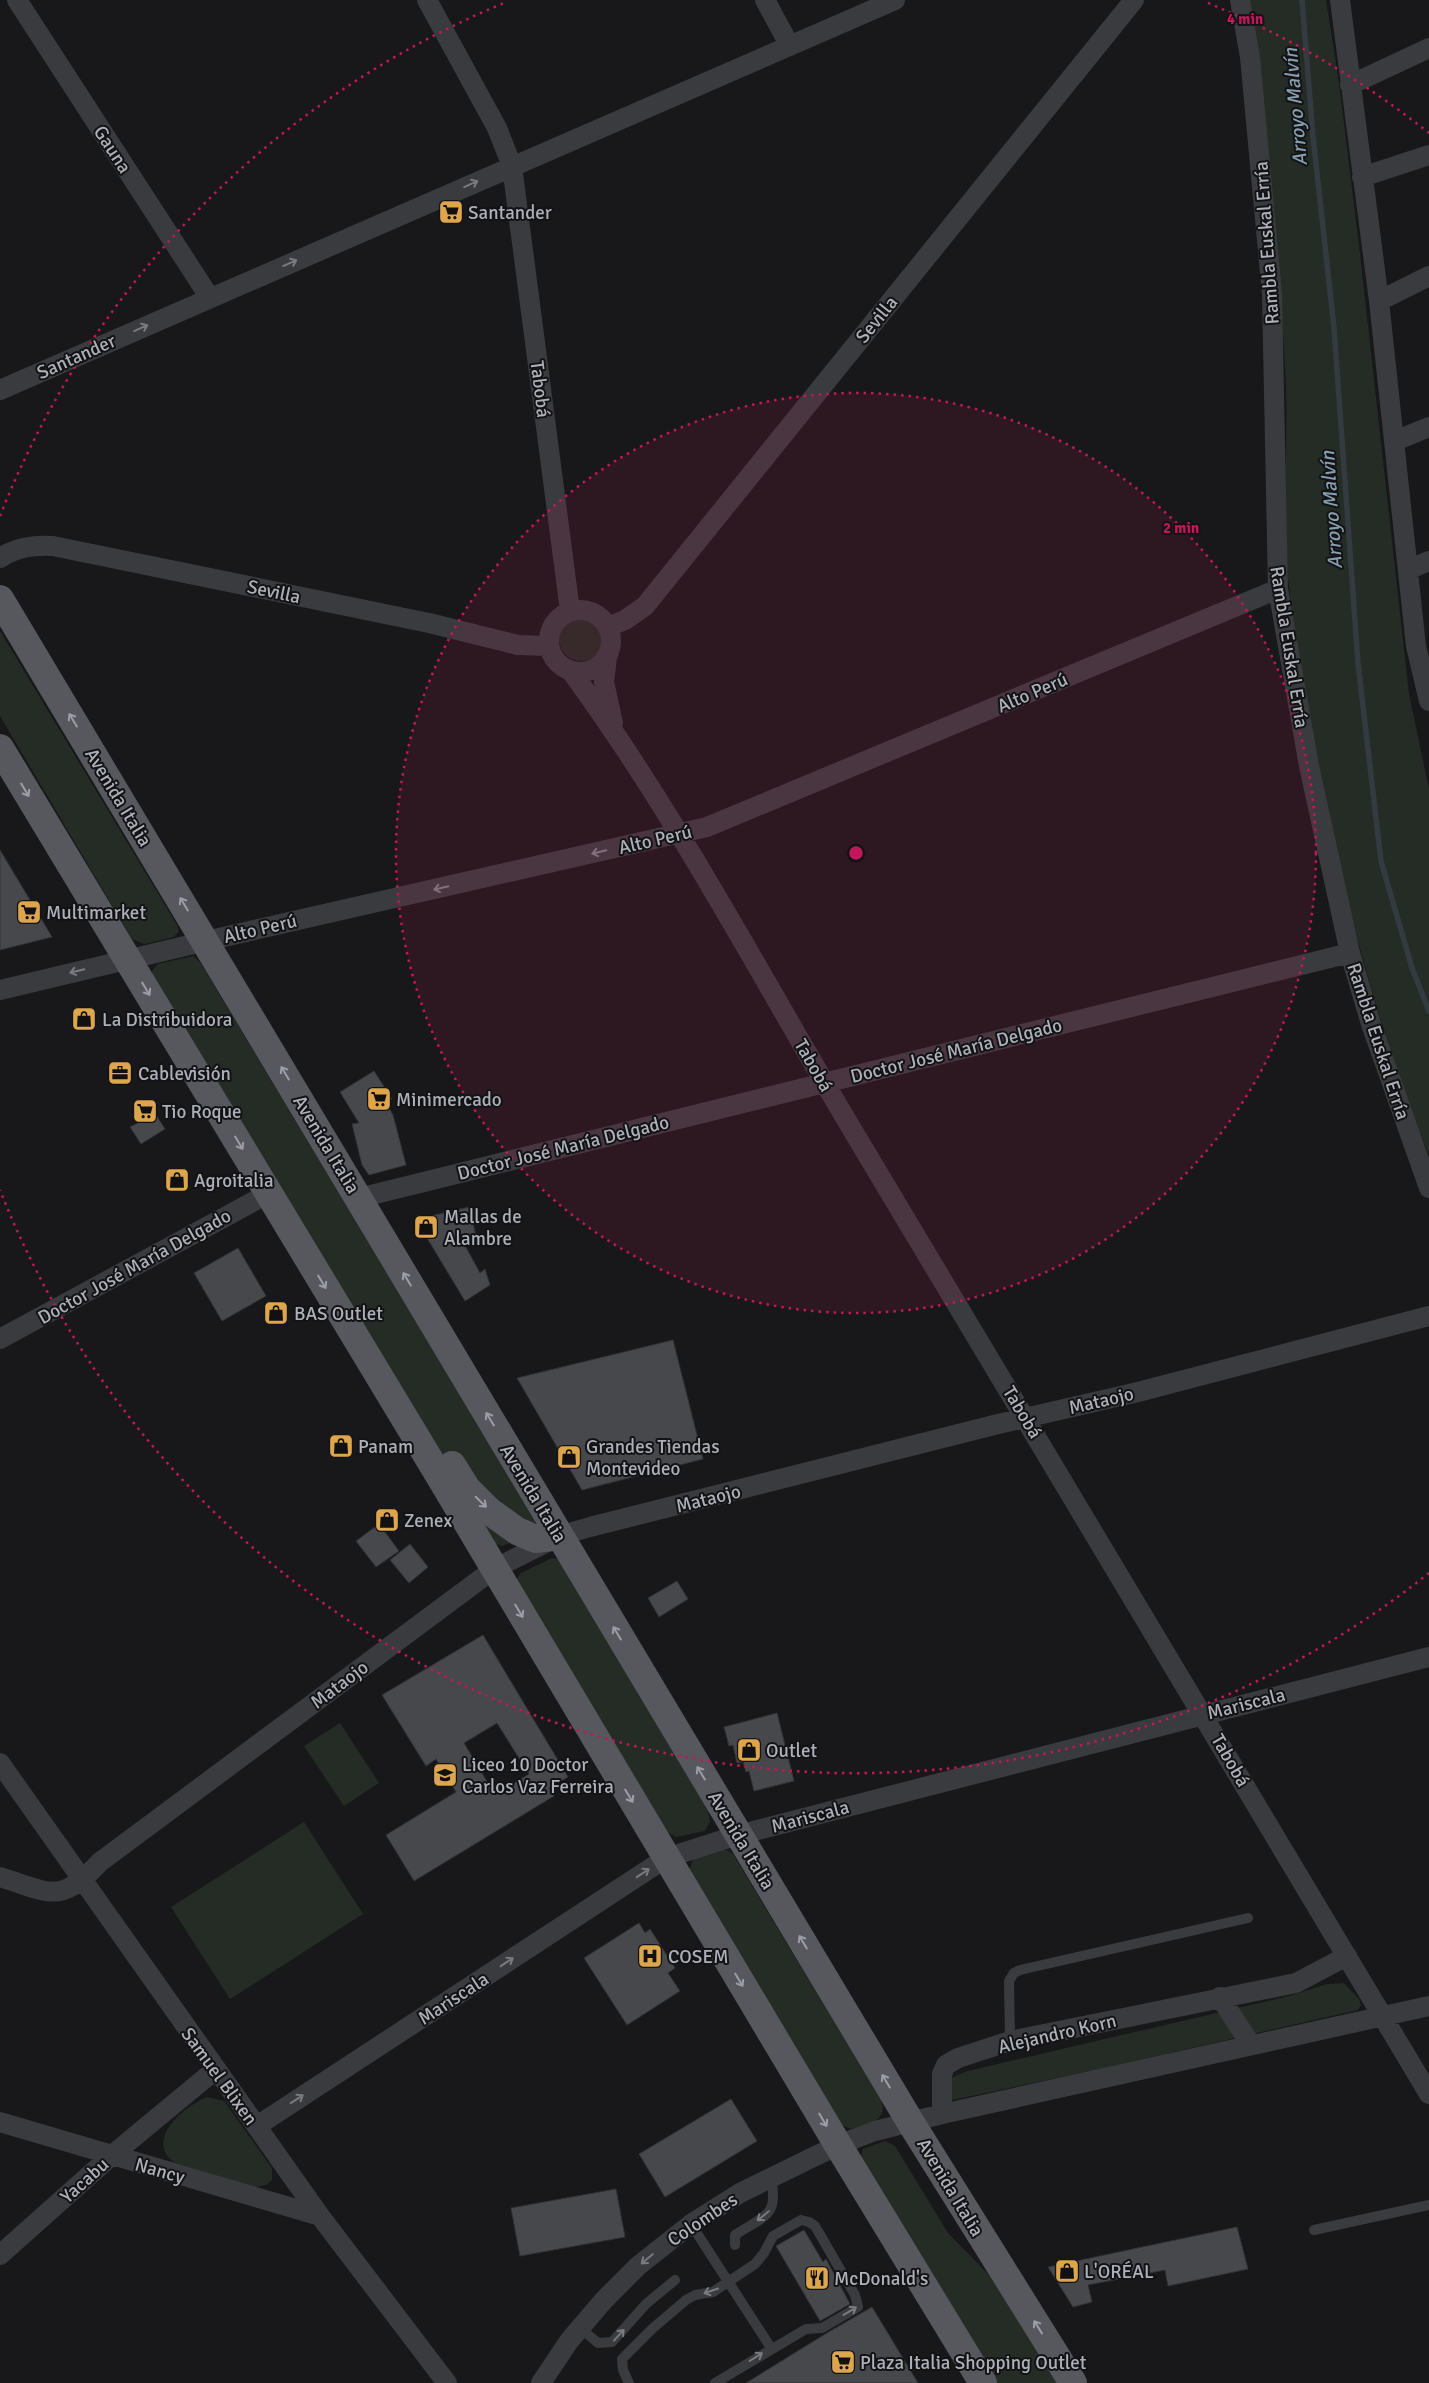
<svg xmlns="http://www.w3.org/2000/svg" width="1429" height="2383" font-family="Signika,sans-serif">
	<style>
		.green { fill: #252c25 }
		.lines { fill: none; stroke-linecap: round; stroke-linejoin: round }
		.stream { stroke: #333b41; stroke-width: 5.5 }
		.building { fill: #47484c; stroke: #323336; fill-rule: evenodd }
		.lane { stroke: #3a3b3e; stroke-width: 10 }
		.street { stroke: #3a3b3e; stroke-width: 20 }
		.primary { stroke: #56585d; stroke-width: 28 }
		.oneway { stroke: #797b81 }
		.oneway2 { stroke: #9b9ea6 }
		.ring { fill: none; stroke: #c2185b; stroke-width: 2.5; stroke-dasharray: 2.5 5 }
		.labels { text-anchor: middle; stroke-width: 4; stroke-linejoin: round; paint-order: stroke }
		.street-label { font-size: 19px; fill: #acb0b8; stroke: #131315 }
		.poi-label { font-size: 19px; fill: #acb0b8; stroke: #131315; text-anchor: start }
		.water-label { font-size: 20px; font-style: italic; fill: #879eaf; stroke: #131315 }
		.centre { fill: #c2185b; stroke: #131315; stroke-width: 2.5 }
		.ring-label { font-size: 15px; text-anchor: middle; font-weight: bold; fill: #c2185b; stroke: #131315; stroke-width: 4; stroke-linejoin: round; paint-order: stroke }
	</style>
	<rect width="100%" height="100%" fill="#18181a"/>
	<path class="green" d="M1249,0H1326L1339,83L1359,245L1409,694L1429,789V1155C1370,1009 1332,854 1307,699C1299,655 1290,610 1287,565C1282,506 1288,447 1286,388C1280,258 1267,129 1249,0Z
		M559 639a22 22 0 1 1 44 0a22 22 0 1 1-44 0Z
		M0,631L177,925L179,931L174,937L144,944L132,939L0,716Z
		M193,956L200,962L535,1520V1525L517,1540L502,1546L492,1543L152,976V971L158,964Z
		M552,1558L558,1559L707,1807L710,1821L705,1831L676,1837L663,1830L516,1580L521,1573Z
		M340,1723L379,1783L344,1806L304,1746Z
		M304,1822L363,1914L230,1999L171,1907Z
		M721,1850H727L733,1854L881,2100C889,2122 867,2124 851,2129L839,2124L689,1871L693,1859Z
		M1344,1983L1359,1999L1361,2005L1358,2010L1095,2070L952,2100L948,2079L968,2071L1289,1996L1327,1984Z
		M207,2097L224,2101L272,2168V2180L266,2185L256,2187L175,2163C143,2141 184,2106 207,2097Z
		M885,2141L895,2146L948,2233L990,2276L1058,2383H997L860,2159L863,2149Z"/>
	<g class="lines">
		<path class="stream" d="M1302,0L1313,136L1334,328L1358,663L1381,861L1412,968L1429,1011"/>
	</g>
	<path class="building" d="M0,850L21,885L52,937L0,950Z
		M374,1071L392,1099L386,1103L393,1115L406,1165L369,1175L362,1165L352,1124L359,1123L340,1092Z
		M149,1104L165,1129L141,1144L130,1127L138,1123L133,1115Z
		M469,1207L476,1236L462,1240L480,1273L485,1269L490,1285L465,1301L424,1233L431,1216Z
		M238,1248L266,1296L222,1321L194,1273Z
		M673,1340L703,1459L582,1490L517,1378Z
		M379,1524L399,1551L376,1567L356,1541Z
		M410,1544L428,1567L409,1583L390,1560Z
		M677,1581L688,1599L659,1617L648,1598Z
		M483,1635L568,1777L549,1788L554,1796L414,1881L386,1835L456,1792L436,1759L426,1766L382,1695ZM497,1723L529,1774L495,1795L464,1743Z
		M777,1713L794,1781L754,1791L749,1771L746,1772L743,1762L737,1763L733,1745L729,1746L724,1727Z
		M639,1923L645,1933L650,1929L675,1968L668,1973L680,1991L627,2025L584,1958Z
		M731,2099L757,2141L665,2197L639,2154Z
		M616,2189L625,2237L520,2256L511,2208Z
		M1237,2227L1248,2269L1168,2286L1165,2270L1088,2285L1092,2302L1073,2307L1048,2267Z
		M804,2230L823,2262L826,2259L850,2304L820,2321L776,2246Z
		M872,2307L918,2383H746L827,2333Z"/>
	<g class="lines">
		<path class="lane" d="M1010,2041L1009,1981L1014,1973L1020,1970L1248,1918
			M691,2224L771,2348
			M1314,2230L1429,2205
			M735,2245V2235C765,2215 779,2217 771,2177
			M579,2327L598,2343L612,2342L646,2304L675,2280
			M629,2383L623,2370L622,2359L652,2329L686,2300L695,2295L713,2292L755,2264L764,2253L773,2236L801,2220L809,2222L815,2226L855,2295L858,2307L822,2328L806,2329L715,2383"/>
		<path class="street" d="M17,0L210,298
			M427,0L497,128L512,166L570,611
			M765,0L790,46
			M1240,0L1250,57L1272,294L1278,589L1309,766L1350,953L1371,1024L1429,1188
			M1340,0L1379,301L1416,646L1429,701
			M1350,85L1429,48
			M1362,177L1429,155
			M1379,301L1429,276
			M0,390L895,0
			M1395,441L1429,427
			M0,558C17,547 33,545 53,546L429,623L518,645L549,646
			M1410,569L1429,561
			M549 641a31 31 0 1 1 62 0a31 31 0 1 1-62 0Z
			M608,627L625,620L645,606L1134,0
			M607,657L604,682L613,723
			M571,671C680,820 764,983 859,1141C1050,1457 1240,1775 1429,2094
			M0,990L206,941L707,827L1278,589
			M359,1198L1350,953
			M0,1339L269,1193
			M0,1763L320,2216L447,2383
			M0,1877C51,1893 60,1905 100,1862L494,1569L559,1536L590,1527L998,1424L1138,1392L1429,1316
			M1220,1997L1251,2045
			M942,2114V2074L946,2065L958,2058L1010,2041L1296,1983L1347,1956
			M0,2122L320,2216
			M257,2126L666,1858L738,1835L1429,1657
			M0,2255L111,2156L215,2070
			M541,2383L569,2341L604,2300L638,2266L691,2224L740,2193L838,2145L875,2131L942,2114L1429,2006"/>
		<path class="primary" d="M0,599L911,2123L1073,2383
			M0,748L440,1477L838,2145L983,2383
			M452,1465L467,1489L488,1510L517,1531L536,1539L559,1536"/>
	</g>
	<defs><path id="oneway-shaft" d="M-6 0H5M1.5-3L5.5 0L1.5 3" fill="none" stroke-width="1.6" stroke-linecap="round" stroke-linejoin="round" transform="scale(1.25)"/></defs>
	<g class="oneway">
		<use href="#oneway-shaft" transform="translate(471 184) rotate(-24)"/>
		<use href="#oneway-shaft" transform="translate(290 263) rotate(-24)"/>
		<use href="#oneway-shaft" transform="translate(141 328) rotate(-24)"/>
		<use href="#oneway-shaft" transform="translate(599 852) rotate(167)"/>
		<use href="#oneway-shaft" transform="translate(441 888) rotate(167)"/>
		<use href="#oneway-shaft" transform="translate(77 971) rotate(166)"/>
		<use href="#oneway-shaft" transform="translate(643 1873) rotate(-33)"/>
		<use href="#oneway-shaft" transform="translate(507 1962) rotate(-33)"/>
		<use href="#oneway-shaft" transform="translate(297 2099) rotate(-33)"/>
		<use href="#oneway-shaft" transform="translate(763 2216) rotate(141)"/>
		<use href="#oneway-shaft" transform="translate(647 2259) rotate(140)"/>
		<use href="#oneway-shaft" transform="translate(711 2291) rotate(161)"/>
		<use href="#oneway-shaft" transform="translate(850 2311) rotate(-31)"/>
		<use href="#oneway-shaft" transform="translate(619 2335) rotate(-48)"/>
		<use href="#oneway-shaft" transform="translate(756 2357) rotate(-32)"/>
	</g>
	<g class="oneway2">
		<use href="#oneway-shaft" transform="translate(73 720) rotate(-121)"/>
		<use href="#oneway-shaft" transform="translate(25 790) rotate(59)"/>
		<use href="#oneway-shaft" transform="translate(184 904) rotate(-121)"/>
		<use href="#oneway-shaft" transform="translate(146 989) rotate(59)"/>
		<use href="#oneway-shaft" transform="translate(285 1073) rotate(-121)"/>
		<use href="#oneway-shaft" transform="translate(239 1143) rotate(59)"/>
		<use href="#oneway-shaft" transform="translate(407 1279) rotate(-121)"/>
		<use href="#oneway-shaft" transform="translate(322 1282) rotate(59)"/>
		<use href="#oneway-shaft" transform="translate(490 1419) rotate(-121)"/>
		<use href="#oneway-shaft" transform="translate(481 1502) rotate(44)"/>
		<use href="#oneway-shaft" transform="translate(519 1611) rotate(59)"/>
		<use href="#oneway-shaft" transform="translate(617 1633) rotate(-121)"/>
		<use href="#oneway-shaft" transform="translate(701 1773) rotate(-121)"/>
		<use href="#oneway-shaft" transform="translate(629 1796) rotate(59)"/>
		<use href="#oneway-shaft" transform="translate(803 1942) rotate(-121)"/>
		<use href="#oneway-shaft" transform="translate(739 1980) rotate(59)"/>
		<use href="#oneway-shaft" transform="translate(886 2081) rotate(-121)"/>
		<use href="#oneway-shaft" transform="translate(823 2120) rotate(59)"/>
		<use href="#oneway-shaft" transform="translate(1038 2327) rotate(-122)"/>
	</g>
	<circle cx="856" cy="853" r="460" fill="#c2185b" fill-opacity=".12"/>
	<g class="ring">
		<circle cx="856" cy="853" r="460"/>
		<path d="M1429 1573A920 920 0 0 1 0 1190M0 516A920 920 0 0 1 504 3M1208 3A920 920 0 0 1 1429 133"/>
	</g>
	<defs>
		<symbol id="supermarket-square" viewBox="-11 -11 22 22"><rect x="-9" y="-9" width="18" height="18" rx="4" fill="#dea64c" stroke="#131315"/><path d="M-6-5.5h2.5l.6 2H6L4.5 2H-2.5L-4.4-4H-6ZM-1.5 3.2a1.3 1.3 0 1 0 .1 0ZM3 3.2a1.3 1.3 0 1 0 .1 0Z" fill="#111"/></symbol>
		<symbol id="shop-square" viewBox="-11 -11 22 22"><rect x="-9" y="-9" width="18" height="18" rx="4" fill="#dea64c" stroke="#131315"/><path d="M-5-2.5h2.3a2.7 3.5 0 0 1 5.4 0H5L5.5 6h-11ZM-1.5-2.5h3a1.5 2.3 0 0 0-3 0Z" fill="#111"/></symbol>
		<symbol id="office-square" viewBox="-11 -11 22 22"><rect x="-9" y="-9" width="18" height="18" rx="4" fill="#dea64c" stroke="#131315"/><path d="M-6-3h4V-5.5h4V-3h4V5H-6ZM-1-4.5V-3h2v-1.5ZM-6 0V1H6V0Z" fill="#111"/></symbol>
		<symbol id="school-square" viewBox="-11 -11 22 22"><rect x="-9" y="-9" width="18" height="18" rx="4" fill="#dea64c" stroke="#131315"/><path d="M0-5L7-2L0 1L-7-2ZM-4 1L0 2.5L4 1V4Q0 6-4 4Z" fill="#111"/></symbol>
		<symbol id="hospital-square" viewBox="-11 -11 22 22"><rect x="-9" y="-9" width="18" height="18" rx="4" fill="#dea64c" stroke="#131315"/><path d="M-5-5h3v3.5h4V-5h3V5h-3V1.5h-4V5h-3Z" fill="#111"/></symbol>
		<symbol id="restaurant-square" viewBox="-11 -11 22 22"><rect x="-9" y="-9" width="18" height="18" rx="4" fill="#dea64c" stroke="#131315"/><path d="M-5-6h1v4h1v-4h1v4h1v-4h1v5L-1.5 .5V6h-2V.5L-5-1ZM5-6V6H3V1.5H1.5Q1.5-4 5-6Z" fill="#111"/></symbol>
	</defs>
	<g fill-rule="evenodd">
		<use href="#supermarket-square" x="437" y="198" width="28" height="28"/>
		<use href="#supermarket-square" x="15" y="898" width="28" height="28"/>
		<use href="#shop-square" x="70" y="1005" width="28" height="28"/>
		<use href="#office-square" x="106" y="1059" width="28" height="28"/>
		<use href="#supermarket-square" x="365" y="1085" width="28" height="28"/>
		<use href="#supermarket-square" x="131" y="1097" width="28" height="28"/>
		<use href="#shop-square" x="163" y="1166" width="28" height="28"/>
		<use href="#shop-square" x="412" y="1213" width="28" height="28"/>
		<use href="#shop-square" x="262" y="1299" width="28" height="28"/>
		<use href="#shop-square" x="327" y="1432" width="28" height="28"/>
		<use href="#shop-square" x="555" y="1443" width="28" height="28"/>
		<use href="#shop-square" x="373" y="1506" width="28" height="28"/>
		<use href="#shop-square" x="735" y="1736" width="28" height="28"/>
		<use href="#school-square" x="431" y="1761" width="28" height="28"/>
		<use href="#hospital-square" x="636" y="1942" width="28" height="28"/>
		<use href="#shop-square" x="1053" y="2257" width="28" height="28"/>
		<use href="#restaurant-square" x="803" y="2264" width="28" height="28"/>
		<use href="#supermarket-square" x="829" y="2348" width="28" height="28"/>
	</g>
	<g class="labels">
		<g class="street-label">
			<text transform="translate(113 149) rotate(57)" y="7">Gauna</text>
			<text transform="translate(1266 243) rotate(-94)" y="7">Rambla Euskal Erría</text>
			<text transform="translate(876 319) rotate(-51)" y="7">Sevilla</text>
			<text transform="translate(76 356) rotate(-24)" y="7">Santander</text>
			<text transform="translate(541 389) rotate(83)" y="7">Tabobá</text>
			<text transform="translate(274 591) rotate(12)" y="7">Sevilla</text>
			<text transform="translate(1290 647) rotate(81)" y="7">Rambla Euskal Erría</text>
			<text transform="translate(1032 692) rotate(-23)" y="7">Alto Perú</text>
			<text transform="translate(119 797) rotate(59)" y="7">Avenida Italia</text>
			<text transform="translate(655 839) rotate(-13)" y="7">Alto Perú</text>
			<text transform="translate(260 928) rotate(-13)" y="7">Alto Perú</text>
			<text transform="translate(1379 1041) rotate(72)" y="7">Rambla Euskal Erría</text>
			<text transform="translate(956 1050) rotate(-14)" y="7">Doctor José María Delgado</text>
			<text transform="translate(814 1065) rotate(60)" y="7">Tabobá</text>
			<text transform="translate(327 1144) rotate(59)" y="7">Avenida Italia</text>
			<text transform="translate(563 1147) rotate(-14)" y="7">Doctor José María Delgado</text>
			<text transform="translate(134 1266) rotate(-29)" y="7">Doctor José María Delgado</text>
			<text transform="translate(1101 1400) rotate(-13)" y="7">Mataojo</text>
			<text transform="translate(1023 1412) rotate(59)" y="7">Tabobá</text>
			<text transform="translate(534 1493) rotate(59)" y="7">Avenida Italia</text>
			<text transform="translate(708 1498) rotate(-14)" y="7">Mataojo</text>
			<text transform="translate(339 1684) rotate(-37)" y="7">Mataojo</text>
			<text transform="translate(1246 1703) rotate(-14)" y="7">Mariscala</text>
			<text transform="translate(1231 1760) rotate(60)" y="7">Tabobá</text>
			<text transform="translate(810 1816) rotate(-15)" y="7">Mariscala</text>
			<text transform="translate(742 1840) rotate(59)" y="7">Avenida Italia</text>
			<text transform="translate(453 1998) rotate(-33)" y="7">Mariscala</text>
			<text transform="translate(1057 2033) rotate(-13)" y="7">Alejandro Korn</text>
			<text transform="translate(220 2076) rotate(54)" y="7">Samuel Blixen</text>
			<text transform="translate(160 2170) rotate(16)" y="7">Nancy</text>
			<text transform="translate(84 2180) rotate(-42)" y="7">Yacabu</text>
			<text transform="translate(951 2187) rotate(59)" y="7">Avenida Italia</text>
			<text transform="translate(702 2219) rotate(-34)" y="7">Colombes</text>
		</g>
		<g class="poi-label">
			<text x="468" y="219">Santander</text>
			<text x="46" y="919">Multimarket</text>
			<text x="102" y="1026">La Distribuidora</text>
			<text x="138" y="1080">Cablevisión</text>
			<text x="396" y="1106">Minimercado</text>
			<text x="162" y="1118">Tio Roque</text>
			<text x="194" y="1187">Agroitalia</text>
			<text x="444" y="1223">Mallas de<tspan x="444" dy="22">Alambre</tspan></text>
			<text x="294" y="1320">BAS Outlet</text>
			<text x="358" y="1453">Panam</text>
			<text x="586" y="1453">Grandes Tiendas<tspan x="586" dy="22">Montevideo</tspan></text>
			<text x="404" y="1527">Zenex</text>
			<text x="766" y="1757">Outlet</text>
			<text x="462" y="1771">Liceo 10 Doctor<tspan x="462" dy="22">Carlos Vaz Ferreira</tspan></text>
			<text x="668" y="1963">COSEM</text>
			<text x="1084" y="2278">L'ORÉAL</text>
			<text x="834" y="2285">McDonald's</text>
			<text x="860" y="2369">Plaza Italia Shopping Outlet</text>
		</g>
		<g class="water-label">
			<text transform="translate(1295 107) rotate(-95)" y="7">Arroyo Malvín</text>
			<text transform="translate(1331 510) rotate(-94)" y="7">Arroyo Malvín</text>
		</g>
	</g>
	<circle cx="856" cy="853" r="8" class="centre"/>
	<g class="ring-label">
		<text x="1245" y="24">4 min</text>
		<text x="1181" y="533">2 min</text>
	</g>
</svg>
